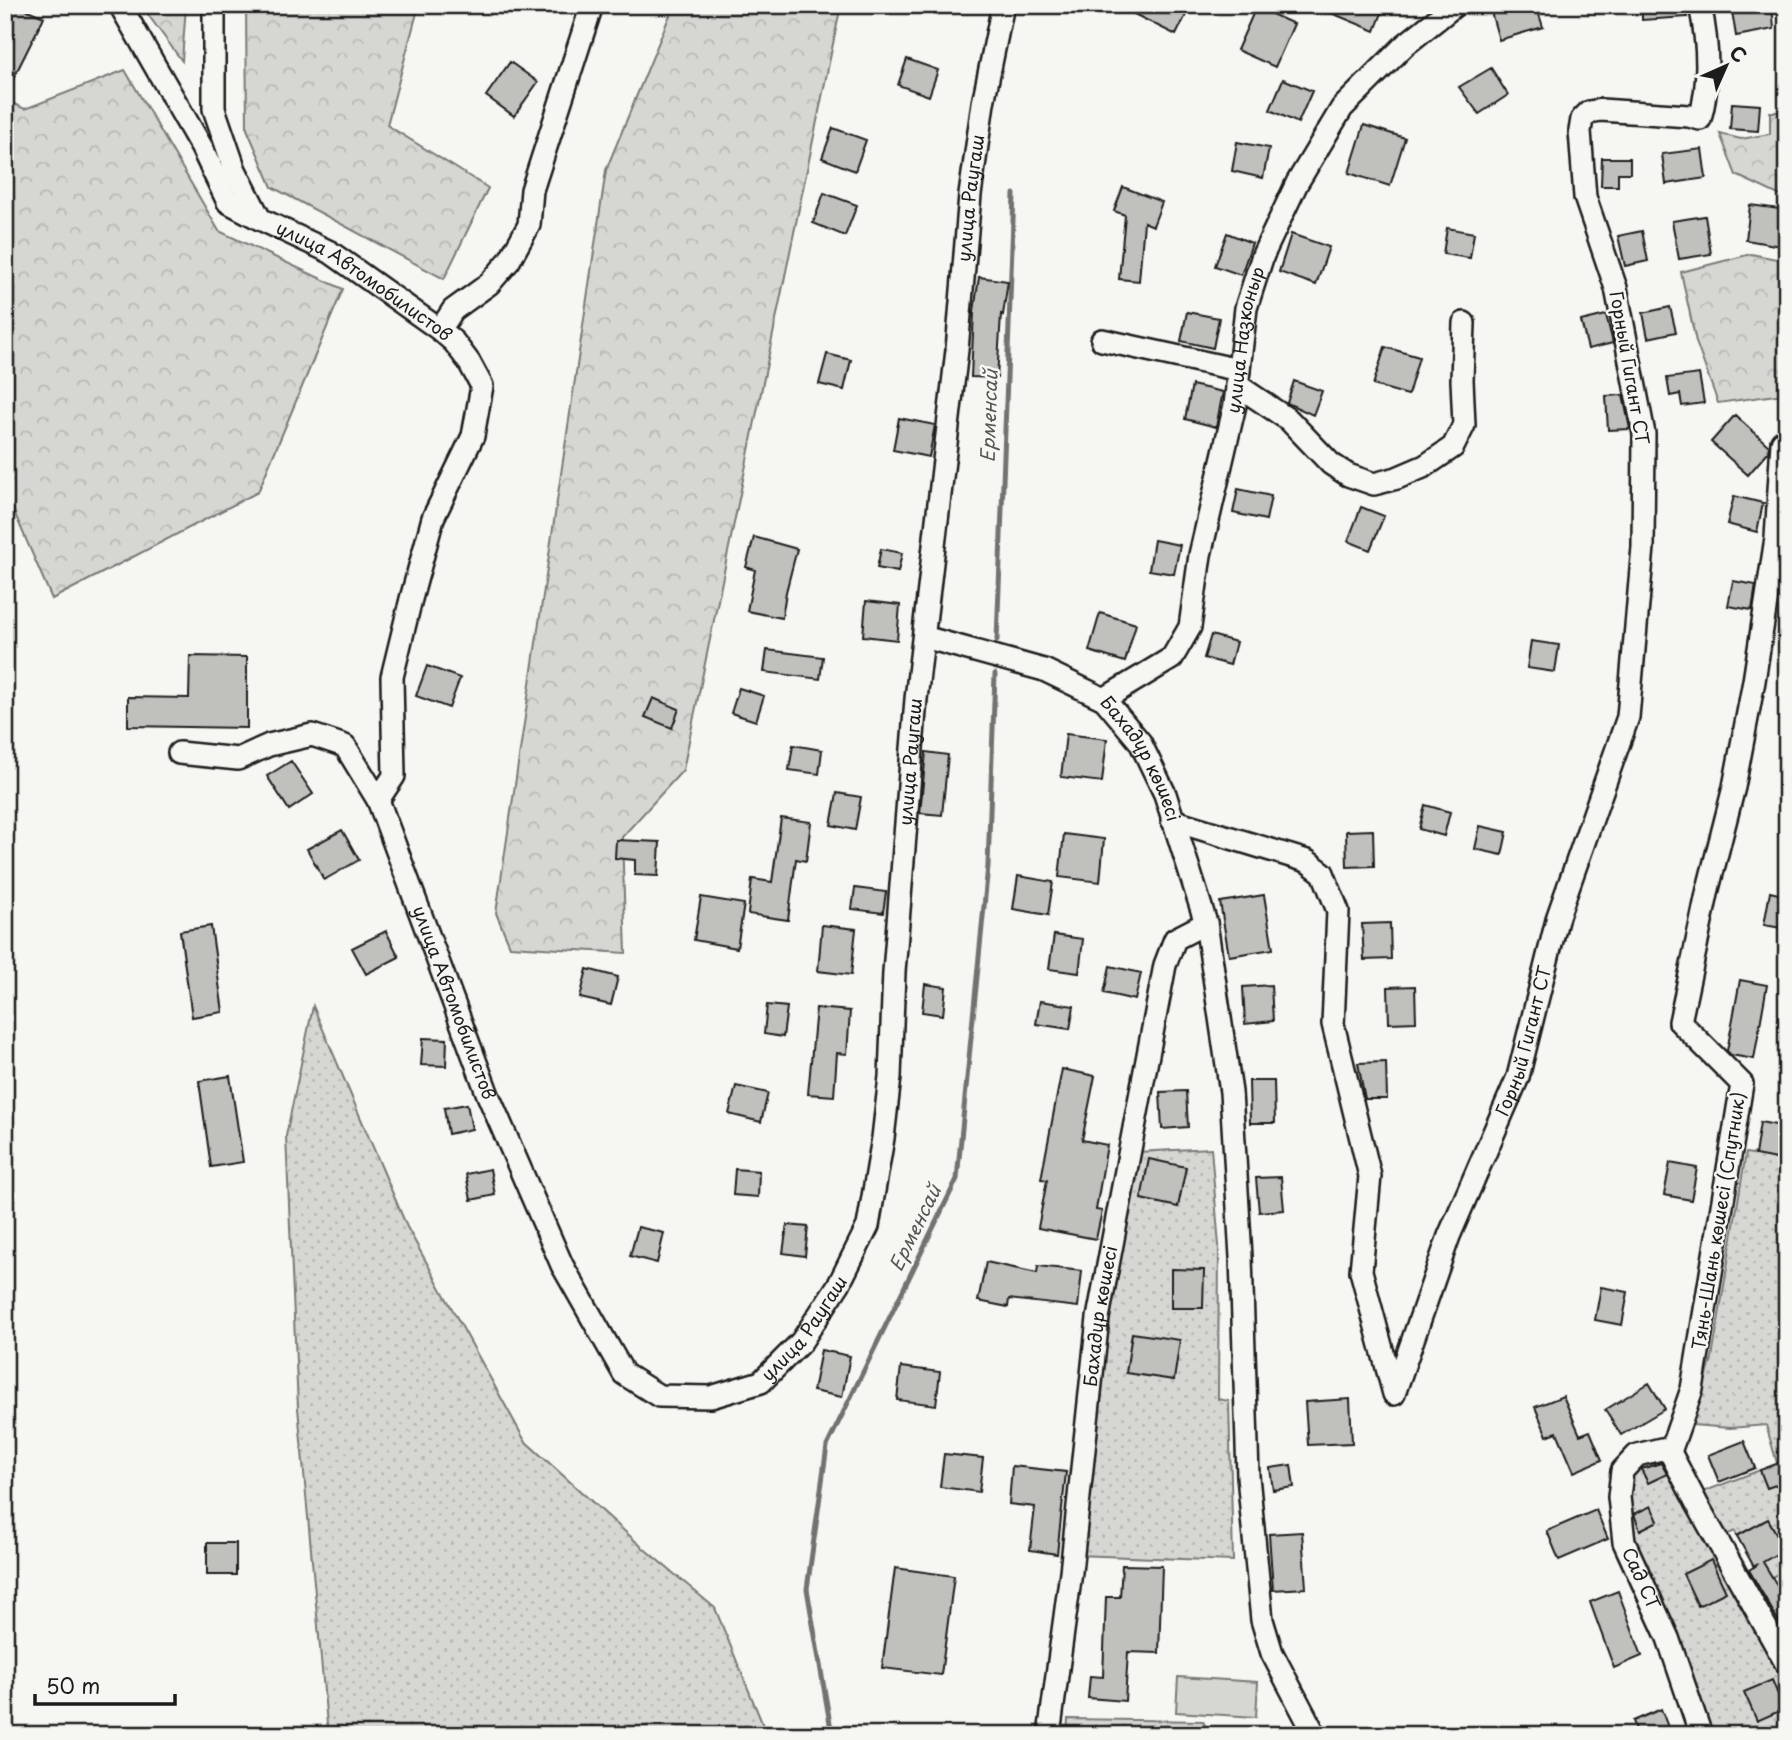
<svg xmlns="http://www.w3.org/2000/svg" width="1792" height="1740" font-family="'Playpen Sans',sans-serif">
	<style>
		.green { fill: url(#green-dots); stroke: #797977; stroke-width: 2 }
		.forest { fill: url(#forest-crowns); stroke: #797977; stroke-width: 2 }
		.pitch { fill: #d6d6d2; stroke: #797977; stroke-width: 2 }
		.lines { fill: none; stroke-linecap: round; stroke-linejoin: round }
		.stream { stroke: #727271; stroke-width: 5 }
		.building { fill: #c0c0bd; stroke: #1c1c1c; stroke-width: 2 }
		.minor-casing { stroke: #1c1c1c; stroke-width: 26 }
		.minor { stroke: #f6f6f2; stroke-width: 21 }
		.labels { text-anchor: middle; stroke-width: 5; stroke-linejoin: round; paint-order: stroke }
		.street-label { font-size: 18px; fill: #1c1c1c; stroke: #f6f6f2 }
		.water-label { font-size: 19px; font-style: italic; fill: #565654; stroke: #f6f6f2 }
	</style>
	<defs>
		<pattern id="green-dots" width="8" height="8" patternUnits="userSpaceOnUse" patternTransform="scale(1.75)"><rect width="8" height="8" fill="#d6d6d2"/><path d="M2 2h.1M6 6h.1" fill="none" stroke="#b7b7b4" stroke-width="1.8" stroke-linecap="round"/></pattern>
		<pattern id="forest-crowns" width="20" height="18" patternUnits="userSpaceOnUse" patternTransform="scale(1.75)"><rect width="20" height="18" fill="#d6d6d2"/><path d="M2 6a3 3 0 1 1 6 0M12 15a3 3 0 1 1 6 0" fill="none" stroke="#b7b7b4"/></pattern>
	</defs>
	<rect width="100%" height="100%" fill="#f6f6f2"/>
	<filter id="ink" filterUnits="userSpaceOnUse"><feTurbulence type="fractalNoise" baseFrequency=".0143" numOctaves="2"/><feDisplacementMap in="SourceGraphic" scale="14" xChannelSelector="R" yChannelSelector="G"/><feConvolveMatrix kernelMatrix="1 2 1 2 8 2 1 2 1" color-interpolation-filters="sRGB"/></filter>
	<g filter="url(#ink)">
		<path class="green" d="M313,1006L407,1227L525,1441L642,1547L715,1608L767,1735H328L298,1408L286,1136Z
			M1211,1148L1219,1246L1218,1399L1229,1401L1233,1561L1077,1555L1097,1382L1137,1152Z
			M1746,1153L1787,1160V1464L1785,1461L1777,1463L1766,1425L1730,1428L1693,1425L1712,1358Z
			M1639,1464L1648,1483L1668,1474L1787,1674V1735H1710L1690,1666L1647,1568L1632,1541L1625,1492Z
			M1760,1470L1767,1488L1787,1481V1567L1771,1578L1761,1563L1785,1549L1768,1519L1737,1536L1735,1531L1724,1536L1700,1493Z
			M1068,1719L1203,1721L1209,1735H1067Z"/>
		<path class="forest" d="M141,5H186L182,61Z
			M246,5H419L387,125L488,188L444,279L272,187L247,129Z
			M674,5H841L683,770L622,837L626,953L510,946L496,913L606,170Z
			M125,70L219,231L343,289L258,492L52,599L5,491V100L25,109Z
			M1770,112H1787V199L1736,175L1720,134L1741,139L1770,134Z
			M1751,254L1787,261V403L1783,394L1718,403L1696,342L1681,272Z"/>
		<path class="pitch" d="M1178,1677L1258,1682L1256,1717L1176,1712Z"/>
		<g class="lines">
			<path class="stream" d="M997,640L1014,194
				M832,1735L807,1589L827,1446L957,1179L988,866L995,674"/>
		</g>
		<path class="building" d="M16,5L44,17L5,95V27Z
			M1116,5H1191L1176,35Z
			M1312,5H1385L1375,31Z
			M1513,5H1536L1543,27L1499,40L1491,12Z
			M1642,5H1686L1687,17L1642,20Z
			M1731,5H1772L1774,29L1736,36Z
			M1256,7L1294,24L1275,67L1237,50Z
			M907,59L938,70L929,96L898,85Z
			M510,62L538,82L514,116L486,96Z
			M1491,68L1508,95L1479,114L1459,87Z
			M1283,79L1312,91L1298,123L1270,110Z
			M1732,103L1760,105L1758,131L1730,129Z
			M1364,125L1405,138L1390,186L1349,173Z
			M833,128L866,140L855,171L822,158Z
			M1237,142L1269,148L1263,178L1232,171Z
			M1702,149L1706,178L1666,184L1662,154Z
			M1602,158H1630V173H1618V186H1601Z
			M1123,187L1162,202L1153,226L1144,222L1139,281L1119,279L1125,215L1114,211Z
			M824,193L857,205L845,236L813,223Z
			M1750,205L1787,210L1781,246L1746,240Z
			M1705,216L1711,254L1679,259L1672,221Z
			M1447,228L1474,233L1470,258L1443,254Z
			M1642,231L1648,261L1625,266L1618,236Z
			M1227,233L1252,243L1241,275L1215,266Z
			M1291,234L1329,247L1316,285L1279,272Z
			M979,277L1008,281L1003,315L1001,314L997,378L971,377L974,311Z
			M1670,307L1676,332L1648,338L1643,313Z
			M1187,312L1219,318L1213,348L1181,341Z
			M1606,315L1613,343L1588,349L1581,321Z
			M1385,347L1419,357L1408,395L1373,385Z
			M827,354L851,360L844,390L819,384Z
			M1699,374L1704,403L1682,406L1680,394L1670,396L1667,378Z
			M1294,381L1322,391L1313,415L1287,403Z
			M1192,385L1223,392L1216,427L1185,419Z
			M1623,395L1630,429L1608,430L1606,396Z
			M1735,415L1769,446L1768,452L1748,475L1711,442Z
			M899,418L935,425L929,457L893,450Z
			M1238,489L1271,496L1266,520L1233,513Z
			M1734,496L1763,503L1757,532L1727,524Z
			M1361,507L1384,516L1370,550L1348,541Z
			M754,537L797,549L786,592L782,618L747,611L755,570L746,567Z
			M1154,540L1180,545L1174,574L1149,570Z
			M881,549L902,553L898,572L877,568Z
			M1733,581L1756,585L1752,610L1728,606Z
			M866,601L900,605L897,640L863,636Z
			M1100,613L1136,624L1125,662L1089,651Z
			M1211,635L1236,642L1230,665L1204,658Z
			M1531,641L1559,645L1555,672L1527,668Z
			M767,650L823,657L820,679L764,672Z
			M190,656L247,657V728L128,726V697L189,698Z
			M427,666L460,678L449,708L416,696Z
			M739,688L764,696L756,721L731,713Z
			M653,698L679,709L672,728L645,717Z
			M1066,734L1107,739L1102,782L1061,777Z
			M793,745L822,750L819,774L789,770Z
			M926,752L948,755L942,815L920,813Z
			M291,761L313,794L289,810L267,776Z
			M837,793L861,797L855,830L831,825Z
			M1425,805L1450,812L1444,836L1419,829Z
			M781,818L811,822L806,861L796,859L788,920L748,914L752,879L772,882Z
			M1480,826L1507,832L1502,855L1475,849Z
			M342,830L359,860L324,880L307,849Z
			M1373,830L1374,866L1347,867L1346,831Z
			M1064,834L1104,839L1100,882L1059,877Z
			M616,840L660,842L658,876L635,875V860L615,858Z
			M1018,876L1053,882L1048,915L1013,909Z
			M855,888L886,892L883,913L852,909Z
			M1770,892L1787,896V929L1764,925Z
			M1264,895L1273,949L1229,956L1220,902Z
			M701,897L744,904L737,948L694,940Z
			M1390,923L1391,959L1364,960L1362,924Z
			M822,925L856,929L851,975L818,971Z
			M211,926L223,1012L192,1017L180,931Z
			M386,931L399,957L366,974L352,948Z
			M1054,935L1083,939L1079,973L1049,969Z
			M1110,966L1141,973L1135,1000L1104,993Z
			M587,969L618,977L611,1005L580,998Z
			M1740,980L1767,985L1754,1059L1731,1055L1727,1051Z
			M925,984L946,987L943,1015L922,1012Z
			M1271,985L1273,1021L1245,1024L1243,987Z
			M1415,986L1416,1022L1389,1023L1388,987Z
			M1040,1001L1074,1006L1070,1029L1036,1024Z
			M767,1005L787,1007L783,1037L764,1034Z
			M816,1008L850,1011L847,1054L837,1053L834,1096L808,1094Z
			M423,1038L447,1039L446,1066L421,1065Z
			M1386,1062L1387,1099H1365L1358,1063Z
			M1062,1069L1095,1076L1082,1140L1107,1145L1096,1210L1102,1211L1096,1239L1038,1228L1047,1180L1041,1179Z
			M230,1076L243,1162L211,1167L199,1081Z
			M1249,1081H1274L1275,1123H1250Z
			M736,1086L768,1093L761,1122L729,1114Z
			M1186,1091L1188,1127L1162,1129L1160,1092Z
			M467,1104L472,1129L448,1134L444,1108Z
			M1760,1122L1787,1127L1782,1160L1755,1155Z
			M1149,1159L1186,1167L1178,1207L1141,1199Z
			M1670,1163L1697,1168L1691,1200L1664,1195Z
			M490,1169L495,1195L471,1200L466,1174Z
			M735,1169L759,1171L758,1197L733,1195Z
			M1281,1177L1284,1210L1259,1212L1256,1178Z
			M787,1225L808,1227L805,1256L783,1253Z
			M638,1227L664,1233L657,1263L630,1256Z
			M986,1262L1037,1273L1038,1266L1082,1271L1078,1307L1009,1299L1008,1307L978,1301Z
			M1171,1269L1204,1270L1203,1308H1171Z
			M1601,1287L1628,1292L1622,1325L1595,1320Z
			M1132,1333L1180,1340L1174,1380L1126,1373Z
			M821,1350L850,1356L842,1397L813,1391Z
			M901,1367L940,1372L936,1405L897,1400Z
			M1649,1383L1665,1409L1621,1435L1605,1410Z
			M1563,1396L1580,1435L1590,1431L1602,1460L1574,1472L1557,1432L1547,1436L1535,1407Z
			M1350,1399L1352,1443L1308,1445L1305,1402Z
			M1744,1441L1755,1468L1719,1482L1708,1455Z
			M944,1454L983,1458L979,1492L940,1487Z
			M1787,1460V1481L1767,1488L1760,1470Z
			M1661,1463L1667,1474L1648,1483L1641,1469Z
			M1291,1465L1294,1487L1273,1490L1270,1468Z
			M1012,1466L1066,1472L1057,1554L1030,1550L1035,1507L1009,1504Z
			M1651,1506L1658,1521L1640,1530L1634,1514Z
			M1596,1510L1608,1539L1559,1560L1547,1531Z
			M1768,1519L1785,1549L1763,1562L1780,1590L1787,1586V1636L1749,1570L1758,1564L1754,1567L1737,1536Z
			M1302,1532L1306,1588L1273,1590L1269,1534Z
			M207,1543H236V1575H207Z
			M1711,1560L1726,1592L1698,1606L1683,1574Z
			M1122,1565L1162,1566L1159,1653L1128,1652L1125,1701L1088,1698L1090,1676L1103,1677L1106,1597H1120Z
			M895,1568L954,1576L941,1675L882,1668Z
			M1618,1591L1642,1656L1614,1668L1590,1602Z
			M1772,1680L1784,1709L1757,1721L1744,1692Z
			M1661,1709L1671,1735H1638L1633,1721Z"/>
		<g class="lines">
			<defs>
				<g id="minor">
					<path d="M120,5L202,148L228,202L260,219"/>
					<path id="s1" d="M214,5V109L235,170L260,219L330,252L440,330L454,342L469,362L482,386L473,436L433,518L411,599L392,677L394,776L378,800"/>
					<path d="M440,330L453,310L489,284L509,261L529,225L532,190L592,5"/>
					<path d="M1102,340L1239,370"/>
					<path d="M1237,385L1289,420L1331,464L1348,475L1374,484L1397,478L1425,466L1453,447L1464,425L1462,380L1464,323"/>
					<path d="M1782,442L1776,538L1754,681L1734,787L1708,889L1680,1022L1742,1084L1692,1389L1670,1452L1697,1504L1787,1665"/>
					<path id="s2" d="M924,637L1044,670L1104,699L1140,742L1165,794L1206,923L1231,1092L1241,1257L1248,1476L1262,1620L1272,1653L1315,1735"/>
					<path id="s3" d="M1104,699L1172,658L1190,627L1200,555L1235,405L1246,308L1263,255L1297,183L1342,108L1405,45L1455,5"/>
					<path id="s4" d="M179,753L238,759L269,745L312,735L345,746L378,800L488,1095L562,1265L624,1374L659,1396L711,1397L761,1382L801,1342L839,1284L868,1226L883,1138L890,1077L894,972L916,699L957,350L970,195L983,103L1003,5"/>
					<path id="s5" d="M1172,820L1307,861L1323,873L1338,911L1333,1024L1370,1176L1361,1271L1394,1394L1449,1236L1518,1077L1558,916L1628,717L1643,547L1644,434L1616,288L1585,197L1580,131L1582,119L1589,112L1601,110L1689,116L1700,119C1710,83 1708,42 1700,5"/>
					<path id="s6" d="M1670,1452L1661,1449L1637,1455L1622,1471L1619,1497L1624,1542L1668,1638L1701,1735"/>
					<path id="s7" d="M1049,1735L1071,1572L1098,1318L1165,965L1175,939L1206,923"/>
				</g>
			</defs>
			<use href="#minor" class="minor-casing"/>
			<use href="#minor" class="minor"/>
		</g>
	</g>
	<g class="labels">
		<g class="street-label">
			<text dy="6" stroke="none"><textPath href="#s4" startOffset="2231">улица Раугаш</textPath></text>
			<text dy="6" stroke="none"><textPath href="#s1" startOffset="345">улица Автомобилистов</textPath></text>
			<text dy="6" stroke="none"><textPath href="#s3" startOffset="408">улица Назконыр</textPath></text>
			<text transform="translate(1629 368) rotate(80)" y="6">Горный Гигант СТ</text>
			<text dy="6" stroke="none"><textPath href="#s4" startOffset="1664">улица Раугаш</textPath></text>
			<text dy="6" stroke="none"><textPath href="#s2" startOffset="262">Бахадүр көшесі</textPath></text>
			<text dy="6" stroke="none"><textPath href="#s4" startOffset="452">улица Автомобилистов</textPath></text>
			<text dy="6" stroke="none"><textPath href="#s5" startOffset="1071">Горный Гигант СТ</textPath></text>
			<text transform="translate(1719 1221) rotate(-81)" y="6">Тянь-Шань көшесі (Спутник)</text>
			<text dy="6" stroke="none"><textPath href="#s7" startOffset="422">Бахадүр көшесі</textPath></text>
			<text dy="6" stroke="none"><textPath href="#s4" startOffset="1076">улица Раугаш</textPath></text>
			<text dy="6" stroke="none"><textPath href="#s6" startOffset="168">Сад СТ</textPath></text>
		</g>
		<g class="water-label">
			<text transform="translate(989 416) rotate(-88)" y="7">Ерменсай</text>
			<text transform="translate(915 1228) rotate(-64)" y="7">Ерменсай</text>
		</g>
	</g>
	<rect width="1792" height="1740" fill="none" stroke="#f6f6f2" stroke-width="28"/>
	<rect x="14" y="14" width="1764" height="1712" fill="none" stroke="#1c1c1c" stroke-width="2.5" filter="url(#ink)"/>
	<g transform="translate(1726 66) rotate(45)" stroke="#f6f6f2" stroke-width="5" paint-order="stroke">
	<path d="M0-5L12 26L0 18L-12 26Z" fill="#1c1c1c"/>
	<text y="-10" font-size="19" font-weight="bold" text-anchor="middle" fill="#1c1c1c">С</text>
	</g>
	<path d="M35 1694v10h140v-10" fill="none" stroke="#1c1c1c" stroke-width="3.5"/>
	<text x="46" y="1694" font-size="21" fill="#1c1c1c" stroke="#f6f6f2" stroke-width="5" paint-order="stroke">50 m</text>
</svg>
